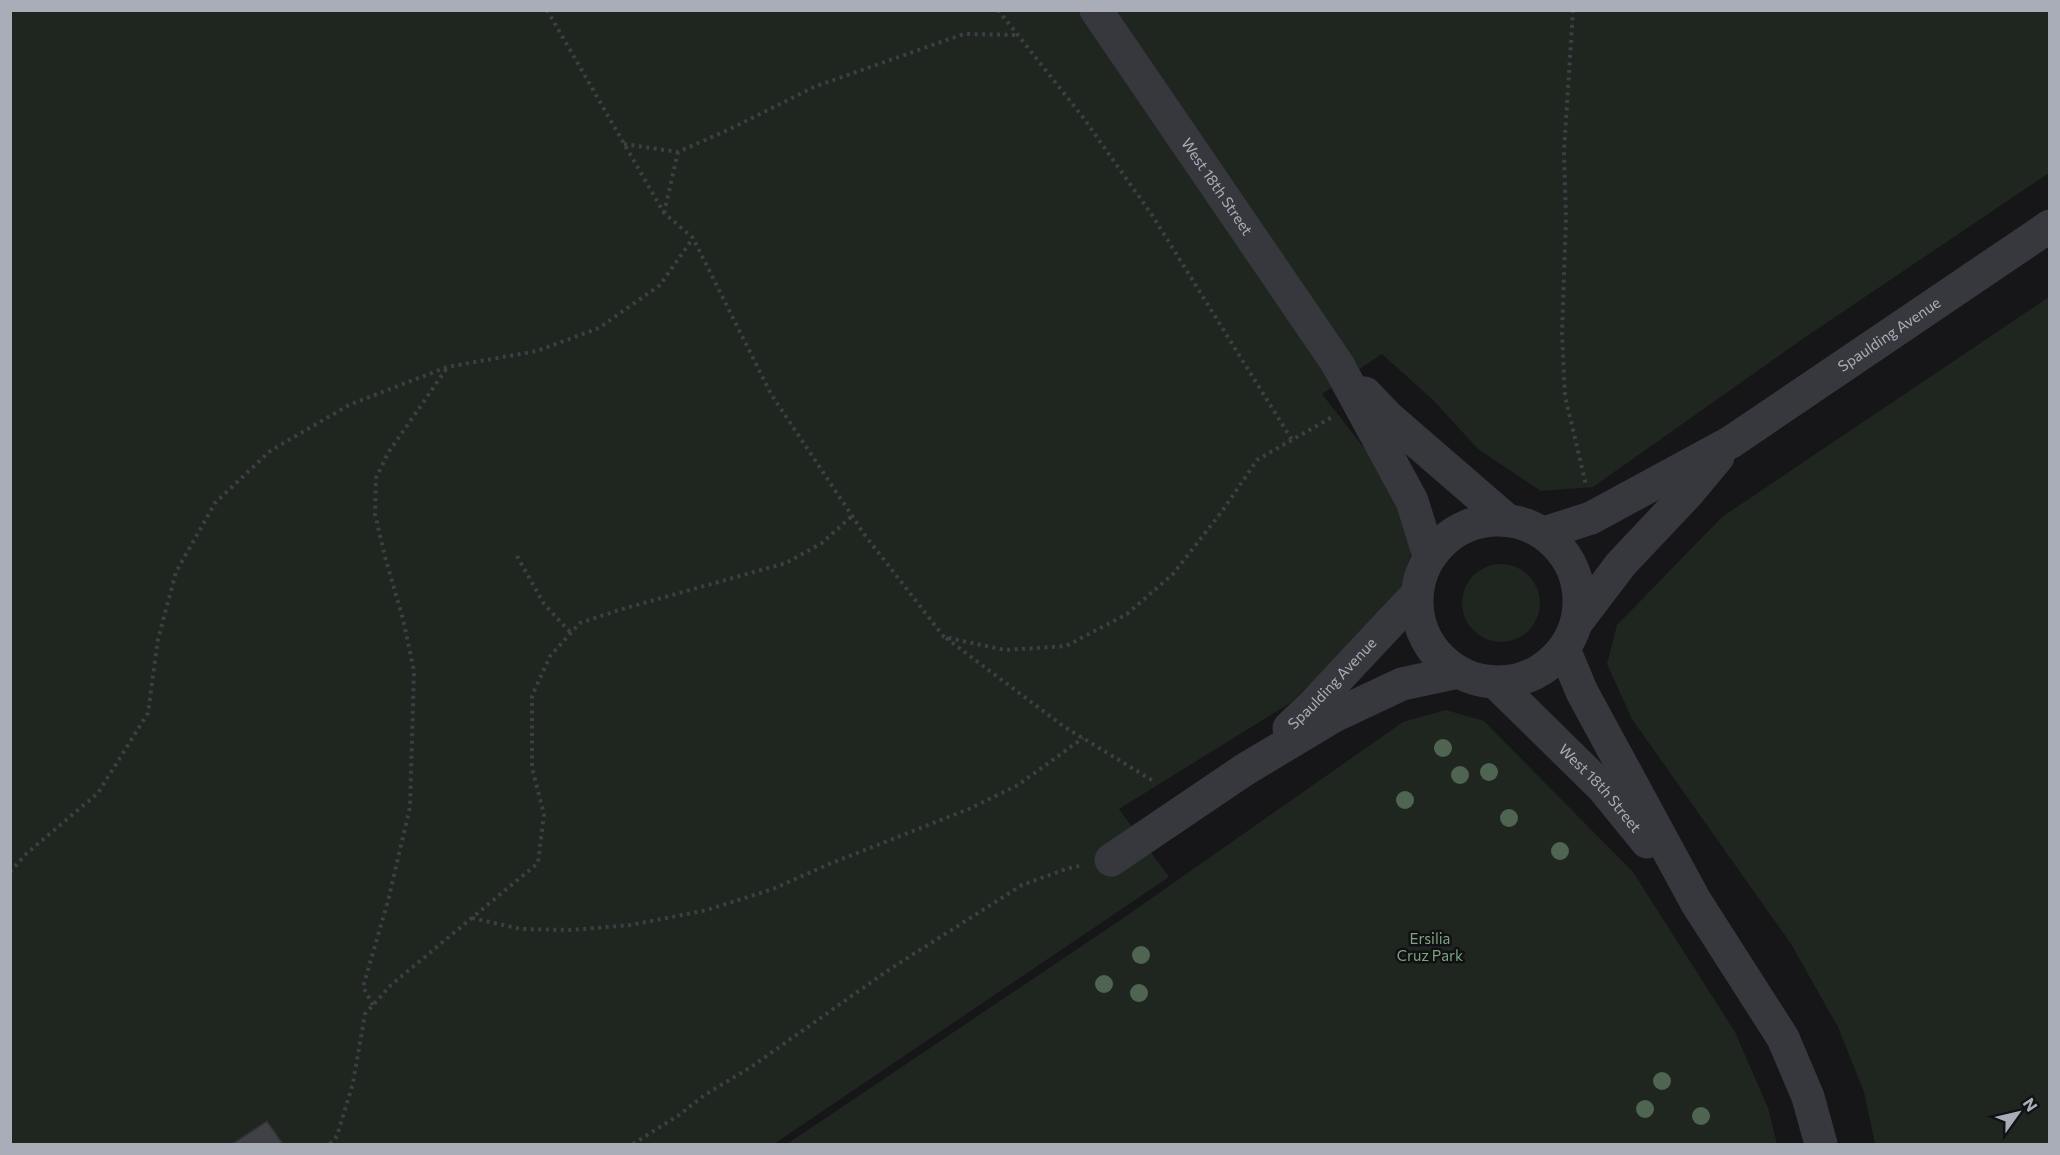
<svg xmlns="http://www.w3.org/2000/svg" width="2060" height="1155" font-family="Commissioner,sans-serif">
	<style>
		.green { fill: #1e261f }
		.building { fill: #404145; stroke: #303034; stroke-width: 1.5 }
		.lines { fill: none; stroke-linecap: round; stroke-linejoin: round }
		.path { stroke: #3d3f44; stroke-width: 4; stroke-dasharray: 3 4.5; stroke-linecap: butt }
		.minor { stroke: #37383d; stroke-width: 33 }
		.tree { fill: #506452 }
		.labels { text-anchor: middle; stroke-width: 5; stroke-linejoin: round; paint-order: stroke }
		.street-label { font-size: 15px; fill: #a8adb8; stroke: #111113 }
		.park-label { font-size: 15px; fill: #7fa381; stroke: #111113 }
	</style>
	<rect width="100%" height="100%" fill="#161618"/>
	<path class="green" d="M10,11H2049V173L1804,338L1593,487L1541,491L1478,449L1434,401L1382,354L1322,394L1375,462L1405,515L1413,547L1400,589L1366,632L1290,703L1119,809L1169,877L774,1144H11Z
		M2049,297V1144H1875L1864,1092L1838,1027L1791,944L1632,719L1607,664L1617,625L1722,517Z
		M1462 603a39 39 0 1 1 78 0a39 39 0 1 1-78 0Z
		M1446,710L1484,721L1633,872L1735,1032L1768,1108L1777,1144H787L1122,919L1403,722Z"/>
	<path class="building" d="M267,1121L283,1144H232Z"/>
	<g class="lines">
		<path class="path" d="M547,10L664,213L693,238L771,394L864,534L944,637L1005,650L1066,646L1127,614L1173,574L1223,510L1257,460L1332,417
			M998,10L1082,116L1152,215L1292,440
			M1573,10L1564,151L1566,218L1562,334L1565,396L1586,485
			M624,144L678,152L730,129L814,87L964,34L1017,35
			M664,213L678,152
			M517,556L544,604L571,633
			M946,638L1063,726L1155,782
			M10,872L26,854L98,793L148,713L158,639L176,572L215,503L270,451L349,405L447,367L537,351L599,328L660,285L693,238
			M472,918L521,929L571,930L631,925L707,910L773,889L829,864L969,809L1018,785L1083,738
			M373,1005L363,987L388,901L410,807L414,671L403,619L385,557L375,514L376,478L388,453L447,368
			M330,1144L337,1136L353,1083L365,1014L391,985L538,863L544,814L532,768V696L550,656L580,623L619,610L786,563L822,543L852,516
			M633,1144L679,1115L706,1094L751,1067L887,971L1022,885L1066,869L1079,866"/>
		<g class="minor">
			<path id="s1" d="M1096,10L1337,363L1412,501L1429,556"/>
			<path d="M1365,393L1388,417L1507,520"/>
			<circle cx="1498" cy="601" r="81"/>
			<path id="s2" d="M1544,533L1591,518L1731,442L2050,226"/>
			<path d="M1577,622L1621,564L1688,493L1718,457"/>
			<path d="M1564,649L1582,692L1696,902L1783,1038L1808,1097L1821,1144"/>
			<path id="s3" d="M1496,683L1603,788L1647,842"/>
			<path id="s4" d="M1289,728L1313,705L1417,594"/>
			<path d="M1111,860L1244,770L1334,716L1402,684L1458,672"/>
		</g>
	</g>
	<g class="tree">
		<circle cx="1443" cy="748" r="9"/>
		<circle cx="1489" cy="772" r="9"/>
		<circle cx="1460" cy="775" r="9"/>
		<circle cx="1405" cy="800" r="9"/>
		<circle cx="1509" cy="818" r="9"/>
		<circle cx="1560" cy="851" r="9"/>
		<circle cx="1141" cy="955" r="9"/>
		<circle cx="1104" cy="984" r="9"/>
		<circle cx="1139" cy="993" r="9"/>
		<circle cx="1662" cy="1081" r="9"/>
		<circle cx="1645" cy="1109" r="9"/>
		<circle cx="1701" cy="1116" r="9"/>
	</g>
	<g class="labels">
		<g class="street-label">
			<text dy="5" stroke="none"><textPath href="#s1" startOffset="214">West 18th Street</textPath></text>
			<text dy="5" stroke="none"><textPath href="#s2" startOffset="400">Spaulding Avenue</textPath></text>
			<text dy="5" stroke="none"><textPath href="#s4" startOffset="62">Spaulding Avenue</textPath></text>
			<text dy="5" stroke="none"><textPath href="#s3" startOffset="148">West 18th Street</textPath></text>
		</g>
		<g class="park-label">
			<text x="1430" y="944">Ersilia<tspan x="1430" dy="17">Cruz Park</tspan></text>
		</g>
	</g>
	<rect width="2060" height="1155" fill="none" stroke="#a8adb8" stroke-width="24"/>
	<g transform="translate(2018 1113) rotate(56)" stroke="#111113" stroke-width="4.5" paint-order="stroke">
	<path d="M0-4.5L10 22L0 15L-10 22Z" fill="#a8adb8"/>
	<text y="-9" font-size="16" font-weight="bold" text-anchor="middle" fill="#a8adb8">N</text>
	</g>
</svg>
